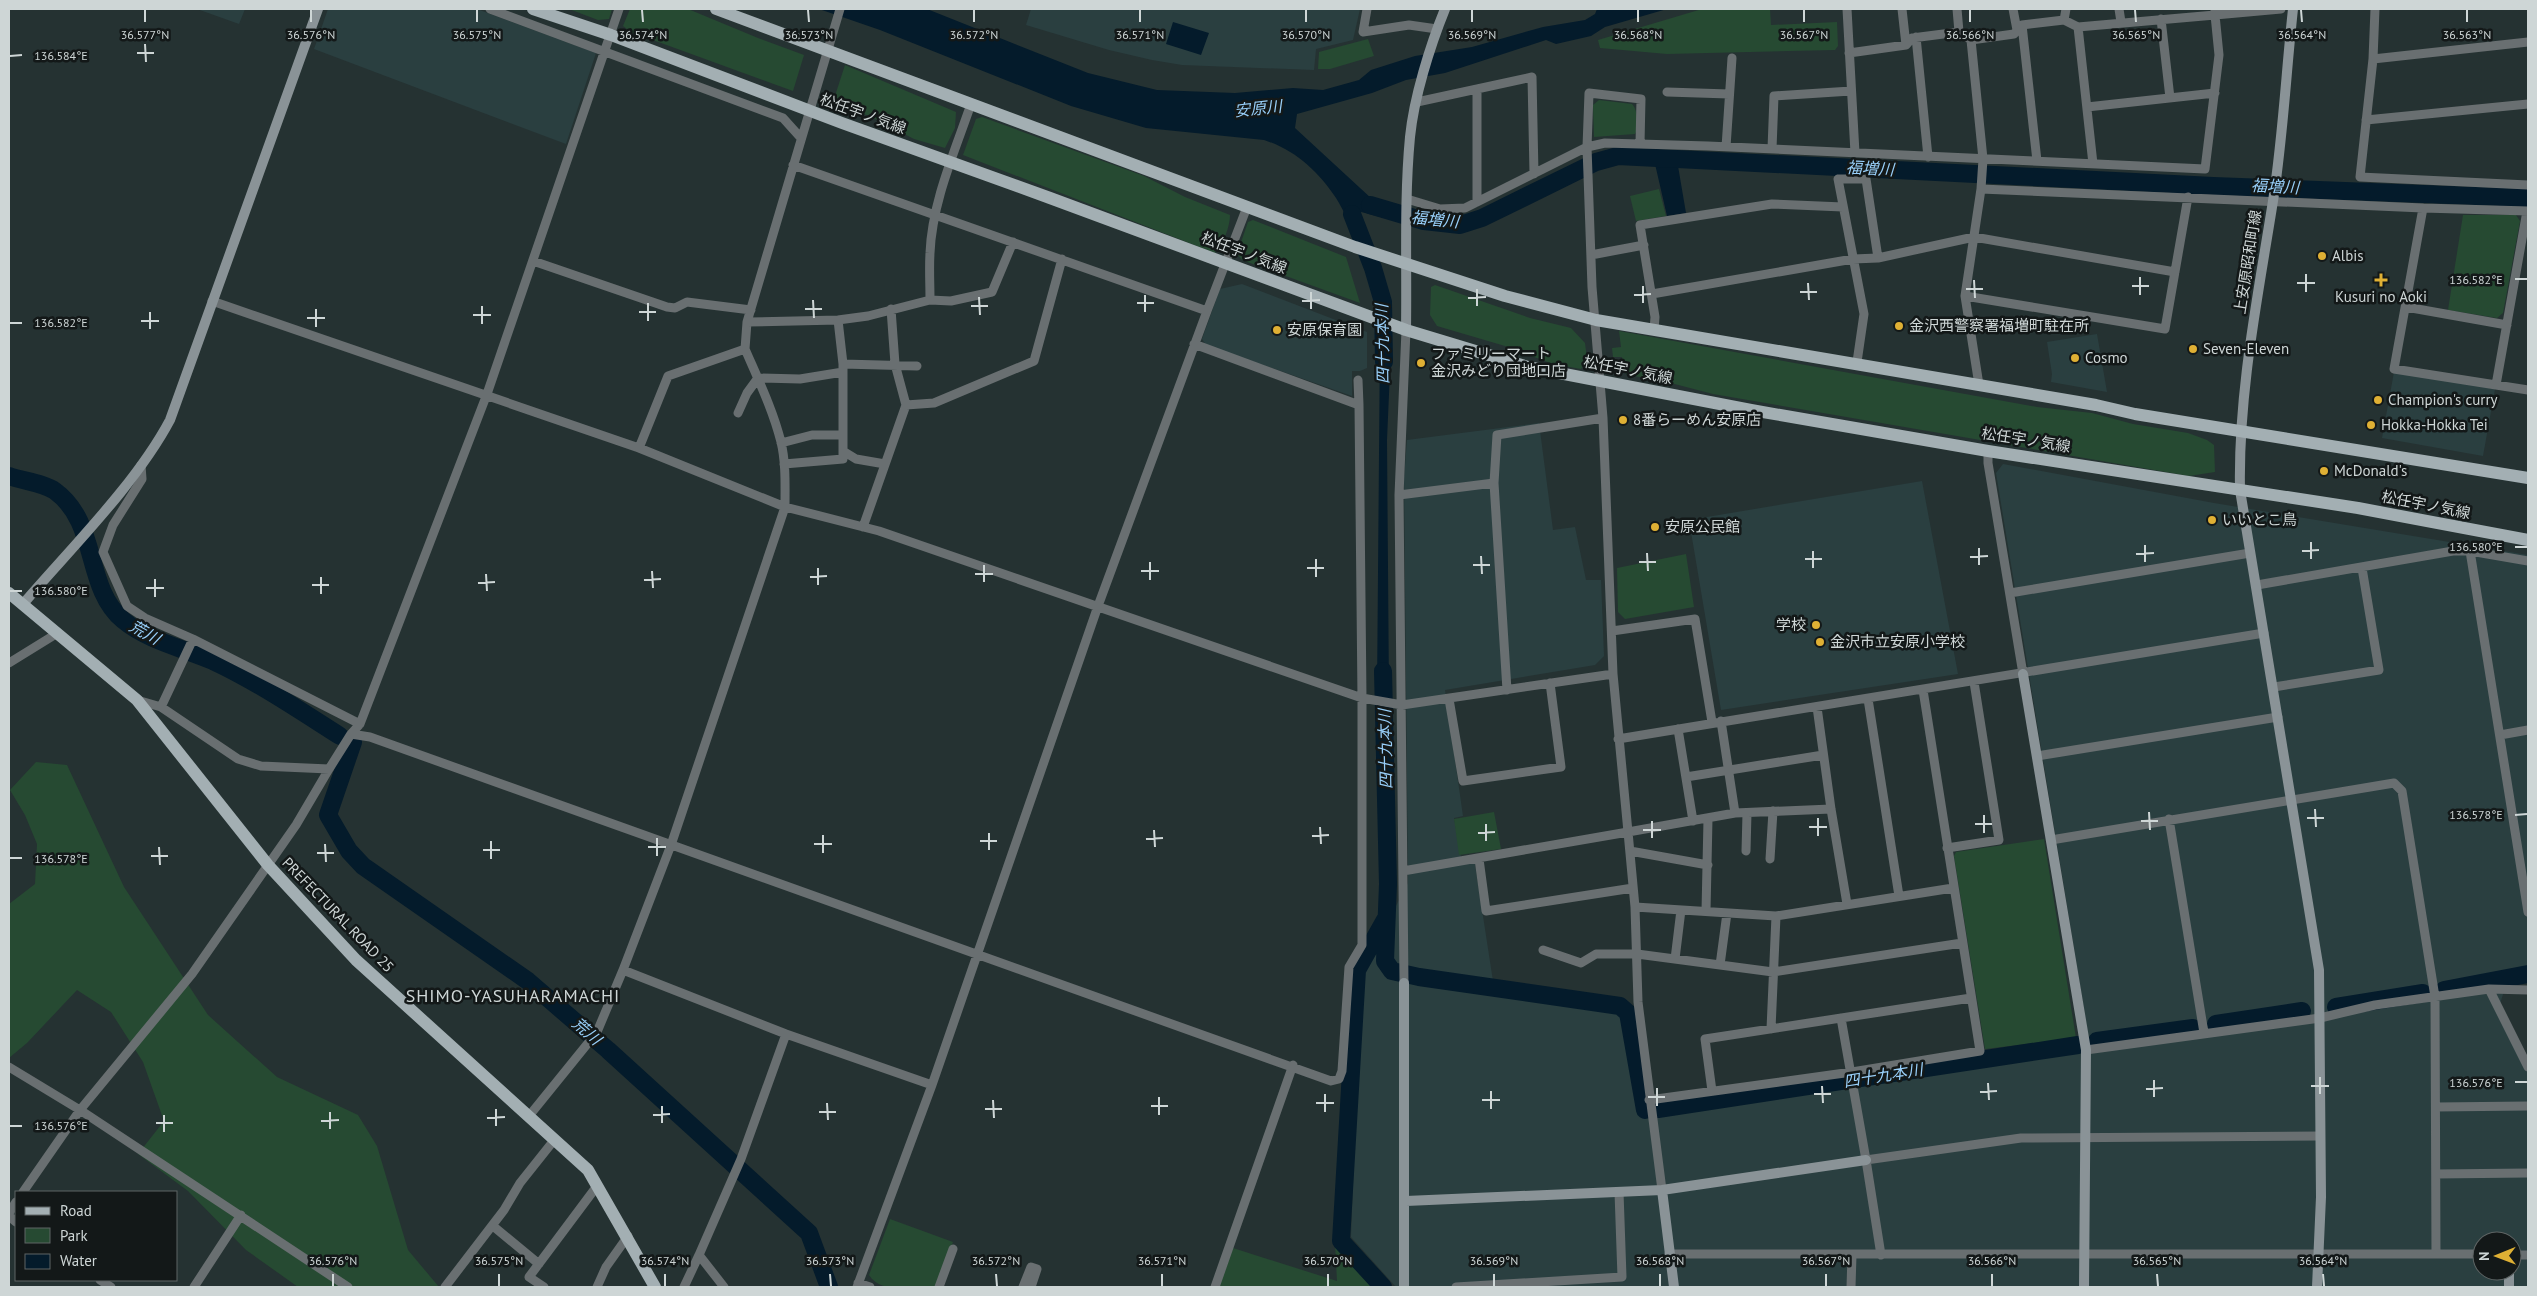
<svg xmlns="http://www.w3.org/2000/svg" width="2537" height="1296" font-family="'PT Sans','Noto Sans JP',sans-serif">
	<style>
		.built { fill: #2a3f40; fill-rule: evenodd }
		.green { fill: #264a32 }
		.water { fill: #041b2b }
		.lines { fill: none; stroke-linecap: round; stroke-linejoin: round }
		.river { stroke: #041b2b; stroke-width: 18 }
		.street { stroke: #696f71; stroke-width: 9 }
		.secondary { stroke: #8a9397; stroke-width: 10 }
		.primary { stroke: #a3afb3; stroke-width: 12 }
		.ticks { fill: none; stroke: #ced6d6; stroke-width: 2 }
		.poi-dot { fill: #dfb034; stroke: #131818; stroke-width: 2 }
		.labels { text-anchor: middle; stroke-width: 5; stroke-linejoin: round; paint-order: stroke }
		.street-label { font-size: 15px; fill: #ced6d6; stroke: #131818 }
		.poi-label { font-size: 15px; fill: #ced6d6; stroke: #131818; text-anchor: start }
		.water-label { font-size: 16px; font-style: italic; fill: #98cff9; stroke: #131818 }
		.quarter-label { font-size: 18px; letter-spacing: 1px; fill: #ced6d6; stroke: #131818 }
		.ticks-label { font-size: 12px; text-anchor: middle; fill: #ced6d6; stroke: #131818; stroke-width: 5; stroke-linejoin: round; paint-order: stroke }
	</style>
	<rect width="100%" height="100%" fill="#253232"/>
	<path class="built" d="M197,9H245L239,24Z
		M328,9H477L596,53L566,144L314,49Z
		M1031,9H1360L1353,40L1316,49L1314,70L1182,65L1152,60L1109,50L1026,25Z
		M1242,284L1367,332V368L1360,371H1352V396L1206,345L1202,339L1220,289Z
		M2097,334L2107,392L2051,382L2052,374L2047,342Z
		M2394,372L2495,389L2483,456L2382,438Z
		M1539,423L1553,530L1575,527L1586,580H1601L1604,656L1595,665L1445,690L1463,816L1454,818L1462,863L1475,864L1493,981L1626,1005L1630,1008L1632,1015L1646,1098L2089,1040L1996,473L2003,464L2214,503L2528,555V970L2509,975L2500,1004L2528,1059V1287H1396L1351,1237L1361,972L1408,883L1404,478L1407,440ZM2482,1241H2512V1271H2482Z
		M1922,481L1958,674L1721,710L1689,520Z"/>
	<path class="green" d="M569,9H612L609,19L598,20Z
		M630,9H688L758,38L804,55L793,91L631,32L623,26Z
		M1702,9H1770L1771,25L1837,22L1838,46L1835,50L1667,54L1600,48L1598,40Z
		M1368,39L1374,56L1330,69H1318L1319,52Z
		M845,65L956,112L955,128L945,148L914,139L869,116L833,102Z
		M1599,100L1632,104C1638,110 1639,127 1635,134L1594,137L1593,105Z
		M982,117L1144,176L1185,197L1230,215C1230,227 1223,244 1215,253L963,155L976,119Z
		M1659,189L1666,216L1636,221L1630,196Z
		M2463,215H2516L2520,221L2503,313L2497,318L2448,310Z
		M1253,220L1346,257L1360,303L1242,260L1237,254L1248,222Z
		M1435,285L1530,318L1571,328L1585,343L1587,359L1581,369L1553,364L1505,346L1437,326L1430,315L1431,287Z
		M1619,331L2037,407L2092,413L2133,424L2188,433L2207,440L2214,445L2215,472L2189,476L1713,394L1663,381L1628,375L1623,372L1622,357H1613L1612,348L1621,347Z
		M1686,554L1694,607L1625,619L1618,612L1617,568Z
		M36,762L67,765L124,887L208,1015L277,1077L358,1115L377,1146L408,1250L439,1287H298L246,1250L188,1191L138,1154L164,1121L143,1062L111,1012L77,990L27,1043L9,1058V904L35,884L37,844L25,815L10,790Z
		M1494,812L1501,849L1459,855L1454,819Z
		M2044,839L2076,1038L1985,1049L1954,856L1956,852Z
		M890,1219L953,1242L937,1287C917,1287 881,1295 869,1275Z
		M1335,1243L1377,1287H1219L1233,1248L1337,1281Z"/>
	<path class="water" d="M819,9H927L1088,73L1157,90L1235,93L1293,88L1323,90L1359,80L1371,70L1415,56L1472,47L1543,27L1585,20L1595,14L1597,9H1667L1605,27L1591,36L1556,44L1546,40L1445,73L1406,80L1372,93L1297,114L1295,128L1385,211L1391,209L1393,220L1361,212L1357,216L1365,230L1360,234C1349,224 1344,211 1336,198C1318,171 1295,150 1264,140L1146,128L1071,106L880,30Z
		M1173,22L1209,33L1201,55L1166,44Z
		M1655,164L1678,166L1686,213L1667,216Z
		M1376,265L1386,298L1388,312H1378L1368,267Z
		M1380,336L1391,348L1387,440L1389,697L1377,692Z"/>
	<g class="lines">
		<path class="river" d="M1370,205L1424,221L1460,225L1482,218L1596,162L1618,156L2213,186L2528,198
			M1352,214L1373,268L1383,302L1384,362
			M9,476C23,481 44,483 55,491C99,523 84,587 123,620C148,641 183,648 213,661C258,682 299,710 340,736
			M1383,671L1388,884L1385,961L1392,971L1419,977L1620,1006L1628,1013L1645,1110
			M353,742L328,815L349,851L363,866L528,981L608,1050L809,1233L829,1287
			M2444,990L2528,974
			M2336,1007L2423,993
			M2216,1024L2302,1011
			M2097,1041L2193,1028
			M1658,1109L2078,1045
			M1383,1287L1341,1241L1357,970L1385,920"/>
		<path class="street" d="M490,9L783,118L801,138
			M1367,9L1363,32L1409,25L1437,29
			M1847,9L1855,153
			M1902,9L1906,45
			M1957,9L1959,32
			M2013,9L2017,30
			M2119,9L2121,22
			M2375,9L2373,59L2360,177L2528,185
			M2161,19L2170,98
			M2064,20L2066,9
			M2022,25L2037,161
			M2078,27L2093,164
			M1916,37L1928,157
			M1971,40L1983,159L1981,189
			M1849,53L1906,45L1912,38L1959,32L1971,40L2014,34L2022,25L2064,20L2078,27L2215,15V10
			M2373,59L2528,42
			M1477,89V202
			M1667,92L1729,94
			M1417,102L1532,77L1534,174
			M2087,107L2215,93
			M2366,120L2528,104
			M1726,147L1732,58
			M1772,149L1774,96L1851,91
			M793,165L1207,311L1247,207
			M1407,199L1440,209L1465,208L1587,147L1589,93L1641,99L1640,144
			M2528,211L2423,208L2394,369L2528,390
			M1591,255L1644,245
			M533,261L667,307L675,308L687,302L751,310
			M1652,294L1853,259L1878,258L1974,237L2175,272
			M1965,296L2165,329L2188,197
			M930,300L951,301L992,292L1013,242
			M212,301L639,448L668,376L745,349L747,322L840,9
			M2406,307L2507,325
			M891,309L895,364L906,405
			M747,322L838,320L868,316L930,300C930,284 929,268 930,253C932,202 955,151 971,104
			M1654,330L1655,317L1640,225L1772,204L1843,207
			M745,349C758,379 773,410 781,442C786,463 785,485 785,507L671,845L623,970L786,1034L932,1085
			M1857,362L1864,314L1838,179H1866L1878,258
			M843,364L917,366
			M1358,380L1359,405
			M1979,385L1965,296L1981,189L2423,208
			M2496,385L2527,211
			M738,413L747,393L758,378L800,379L843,372
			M781,443L812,435H843
			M639,448L785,507L879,531L1362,698L1402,705L1613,674L1603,418
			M843,451L856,459L885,464
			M1988,451V463L2023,674
			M784,464L843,459V364L838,320
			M141,465L142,479L113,525L103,552L127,606L145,618L193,639L360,724
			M1494,483L1507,690
			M1399,495L1494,483L1497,435L1603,418L1592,287L1587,147L1605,143L1708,146L2205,169L2219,55L2215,15L2281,9
			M863,527L906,405L934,403L1034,361L1062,259
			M2470,551L2528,912
			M2257,585L2453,551H2470L2528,561
			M2010,593L2250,553
			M1612,631L1695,619L1712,722
			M9,663L56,634
			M1613,674L1628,832L1735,813L1831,809
			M2274,687L2379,670L2362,568
			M1449,699L1463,781L1561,767L1550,683
			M1868,699L1899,896
			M137,700L161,707L238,759L261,766L329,769L351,734L370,737L1331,1081L1339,1079L1342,1071L1349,967L1362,945V698L1359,405L1194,344
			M161,707L193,639
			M1817,707L1831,809L1847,904
			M1721,721L1735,813
			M1678,729L1693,821
			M351,734L360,724L487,394L619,9
			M2500,735L2528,730
			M1618,739L2264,633
			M2037,756L2278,717
			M1686,777L1823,755
			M2169,819L2204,1033
			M2051,840L2394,783L2402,791L2435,997L2436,1254
			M1947,848L1999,840L1974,682
			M1630,851L1708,865
			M1746,851L1747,813
			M1479,859L1486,911L1633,888
			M1770,859L1773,811
			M1403,871L1628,832L1635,907L1638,1002L1662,1190
			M1635,907L1776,916
			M1706,911L1708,819
			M1543,950L1581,963L1596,954H1637L1773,972L1962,943
			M1675,959L1681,910
			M1720,965L1727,913
			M1404,983L1399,495L1406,330
			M2489,989L2528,1067
			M1841,1018L1866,1160L2021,1138L2320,1136
			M1771,1029L1776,916L1953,888
			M2086,1050L2320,1018L2375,1005L2489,989L2528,990
			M9,1067L80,1110L348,1287
			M1712,1091L1705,1039L1971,998
			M1649,1100L1852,1072L1980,1051L1923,690
			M2436,1107L2528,1106
			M529,1116L597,1032L623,970
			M1866,1160L1881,1255
			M2436,1174L2528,1173
			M23,1192L80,1110L192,974L296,825L329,769
			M9,1213L16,1202
			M9,1216L16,1222
			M493,1226L539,1264
			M1669,1254H2482
			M699,1255L741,1159L786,1034
			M2512,1255H2528
			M100,1280L111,1287
			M858,1283L870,1287
			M194,1287L241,1215
			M445,1287L504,1210L520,1183L555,1139
			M544,1287L529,1277L597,1186
			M597,1287L606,1267L628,1236
			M684,1287L699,1255L724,1287
			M857,1287L932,1085L1098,606L1207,311
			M939,1287L953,1249
			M1023,1287L1031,1267L1037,1269L1031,1287
			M1215,1287L1293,1065
			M1456,1287L1622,1277L1619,1192
			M1851,1287L1852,1255"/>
		<path class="secondary" d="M2293,9C2286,73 2283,137 2273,201C2258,296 2238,393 2240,490L2319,970L2321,1197L2317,1287
			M1406,330C1407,266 1404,201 1410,137C1414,97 1430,46 1445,9
			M23,604C71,548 136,484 170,420L318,9
			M2023,674L2086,1050L2084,1287
			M1662,1190L1674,1287
			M1406,1201L1662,1190L1866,1160
			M2509,1271V1287
			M1404,1287V983"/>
		<path class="primary" d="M533,9L611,35L842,123L1050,198L1406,330L1528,367L1751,410L1988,451L2358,508L2528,540
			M716,9L1355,247L1505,296L1596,320L2096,405L2135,414L2528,478
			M9,593L137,700L268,865L356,960L588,1170L655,1287"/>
	</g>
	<path class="ticks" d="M145,10V22M311,10V22M477,10V22M642,10L643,22M808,10L809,22M974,10V22M1140,10V22M1306,10V22M1472,10V22M1638,10V22M1804,10V22M1970,10V22M2135,10L2136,22M2301,10L2302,22M2467,10V22M145,44L146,62M137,53H154M10,56L22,55M2306,274V292M2140,277V295M2515,279H2527M1974,280L1975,298M1808,283L1809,300M2297,283H2315M1643,286V303M2132,286H2149M1477,289V306M1966,289H1983M1311,292V309M1800,292H1817M1145,295V312M1634,295L1651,294M979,297L980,315M1468,298L1486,297M813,300L814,318M1302,301L1320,300M648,303V321M1137,303H1154M482,306V324M971,306H988M316,309V327M805,309H822M150,312V329M639,312H656M473,315H491M307,318H325M141,321H159M10,323H22M2311,542V559M2145,545V562M2515,547H2527M1979,548V565M1813,551V568M2302,551L2319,550M1647,553L1648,571M2136,554L2154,553M1481,556L1482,574M1970,557L1988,556M1316,559V577M1805,559H1822M1150,562V580M1639,562H1656M984,565V582M1473,565H1490M818,568V585M1307,568H1324M652,571L653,588M1141,571H1159M486,574L487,591M975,574H993M321,577V594M810,577L827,576M155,579V597M644,580L661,579M478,583L495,582M312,585H329M146,588H164M10,591H22M2315,809L2316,827M2149,812L2150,830M1984,815V833M2515,815L2527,814M1818,818V836M2307,818H2324M1652,821V838M2141,821H2158M1486,824V841M1975,824H1992M1320,827L1321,844M1809,827H1827M1154,830L1155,847M1643,830H1661M989,833V850M1478,833L1495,832M823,835V853M1312,836L1329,835M657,838V856M1146,839L1163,838M491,841V859M980,841H997M325,844L326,862M814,844H832M159,847L160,865M648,847H666M483,850H500M317,853H334M151,856H168M10,858H22M2320,1077V1094M2154,1080V1097M2515,1082H2527M1988,1083L1989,1100M1822,1086L1823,1103M2311,1086H2329M1657,1088V1106M2146,1089L2163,1088M1491,1091V1109M1980,1092L1997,1091M1325,1094V1112M1814,1094H1831M1159,1097V1115M1648,1097H1665M993,1100L994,1118M1482,1100H1500M827,1103L828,1120M1316,1103H1334M662,1106V1123M1151,1106H1168M496,1109V1126M985,1109H1002M330,1112V1129M819,1112H836M164,1115V1132M653,1115L670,1114M487,1118L505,1117M321,1121L339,1120M156,1123H173M10,1126H22M333,1274V1286M499,1274V1286M665,1274V1286M830,1274L831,1286M996,1274L997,1286M1162,1274V1286M1328,1274V1286M1494,1274V1286M1660,1274V1286M1826,1274V1286M1992,1274V1286M2157,1274L2158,1286M2323,1274L2324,1286"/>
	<g class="poi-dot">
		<circle cx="2322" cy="256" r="5"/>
		<path d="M2378.5 272.5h5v5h5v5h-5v5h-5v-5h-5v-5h5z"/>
		<circle cx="1899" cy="326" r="5"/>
		<circle cx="1277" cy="330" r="5"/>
		<circle cx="2193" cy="349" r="5"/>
		<circle cx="2075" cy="358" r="5"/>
		<circle cx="1421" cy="363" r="5"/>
		<circle cx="2378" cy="400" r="5"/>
		<circle cx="1623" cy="420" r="5"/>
		<circle cx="2371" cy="425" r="5"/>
		<circle cx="2324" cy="471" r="5"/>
		<circle cx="2212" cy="520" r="5"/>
		<circle cx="1655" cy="527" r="5"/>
		<circle cx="1816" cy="625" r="5"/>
		<circle cx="1820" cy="642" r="5"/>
	</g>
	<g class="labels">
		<g class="street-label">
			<text transform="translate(863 114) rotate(20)" y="5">松任宇ノ気線</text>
			<text transform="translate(1244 253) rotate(21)" y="5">松任宇ノ気線</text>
			<text transform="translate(2248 262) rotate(-81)" y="5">上安原昭和町線</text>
			<text transform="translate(1628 370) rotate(11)" y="5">松任宇ノ気線</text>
			<text transform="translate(2026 440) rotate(9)" y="5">松任宇ノ気線</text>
			<text transform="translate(2426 505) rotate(11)" y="5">松任宇ノ気線</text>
			<text transform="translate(338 915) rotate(46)" y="5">PREFECTURAL ROAD 25</text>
		</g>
		<g class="poi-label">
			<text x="2332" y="261">Albis</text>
			<text x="2381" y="302" text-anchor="middle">Kusuri no Aoki</text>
			<text x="1909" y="331">金沢西警察署福増町駐在所</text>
			<text x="1287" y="335">安原保育園</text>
			<text x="2203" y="354">Seven-Eleven</text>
			<text x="1431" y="359">ファミリーマート<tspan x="1431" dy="17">金沢みどり団地口店</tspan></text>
			<text x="2085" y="363">Cosmo</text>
			<text x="2388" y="405">Champion's curry</text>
			<text x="1633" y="425">8番らーめん安原店</text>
			<text x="2381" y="430">Hokka-Hokka Tei</text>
			<text x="2334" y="476">McDonald's</text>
			<text x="2222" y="525">いいとこ鳥</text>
			<text x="1665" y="532">安原公民館</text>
			<text x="1806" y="630" text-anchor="end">学校</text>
			<text x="1830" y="647">金沢市立安原小学校</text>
		</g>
		<g class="water-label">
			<text transform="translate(1258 108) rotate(-6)" y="6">安原川</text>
			<text transform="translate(1870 168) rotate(3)" y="6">福増川</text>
			<text transform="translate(2275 186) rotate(3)" y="6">福増川</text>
			<text transform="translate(1435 219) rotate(6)" y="6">福増川</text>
			<text transform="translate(1382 344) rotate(-91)" y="6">四十九本川</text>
			<text transform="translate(145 632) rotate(29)" y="6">荒川</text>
			<text transform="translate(1385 749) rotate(-91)" y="6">四十九本川</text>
			<text transform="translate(587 1031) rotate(41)" y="6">荒川</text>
			<text transform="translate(1883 1075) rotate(-9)" y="6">四十九本川</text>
		</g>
		<g class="quarter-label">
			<text x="513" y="1002">SHIMO-YASUHARAMACHI</text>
		</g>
	</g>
	<g class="ticks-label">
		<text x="145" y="39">36.577°N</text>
		<text x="311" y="39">36.576°N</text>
		<text x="477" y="39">36.575°N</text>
		<text x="643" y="39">36.574°N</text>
		<text x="809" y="39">36.573°N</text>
		<text x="974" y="39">36.572°N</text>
		<text x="1140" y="39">36.571°N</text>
		<text x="1306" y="39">36.570°N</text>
		<text x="1472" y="39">36.569°N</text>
		<text x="1638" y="39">36.568°N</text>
		<text x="1804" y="39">36.567°N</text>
		<text x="1970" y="39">36.566°N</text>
		<text x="2136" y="39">36.565°N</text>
		<text x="2302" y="39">36.564°N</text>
		<text x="2467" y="39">36.563°N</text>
		<text x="61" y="60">136.584°E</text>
		<text x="2476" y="284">136.582°E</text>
		<text x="61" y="327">136.582°E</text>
		<text x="2476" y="551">136.580°E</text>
		<text x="61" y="595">136.580°E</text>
		<text x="2476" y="819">136.578°E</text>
		<text x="61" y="863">136.578°E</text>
		<text x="2476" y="1087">136.576°E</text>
		<text x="61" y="1130">136.576°E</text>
		<text x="333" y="1265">36.576°N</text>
		<text x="499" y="1265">36.575°N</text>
		<text x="665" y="1265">36.574°N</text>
		<text x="830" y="1265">36.573°N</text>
		<text x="996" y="1265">36.572°N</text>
		<text x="1162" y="1265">36.571°N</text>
		<text x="1328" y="1265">36.570°N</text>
		<text x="1494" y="1265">36.569°N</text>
		<text x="1660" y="1265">36.568°N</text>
		<text x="1826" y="1265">36.567°N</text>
		<text x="1992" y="1265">36.566°N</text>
		<text x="2157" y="1265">36.565°N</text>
		<text x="2323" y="1265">36.564°N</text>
	</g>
	<rect width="2537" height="1296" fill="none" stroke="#ced6d6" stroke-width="20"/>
	<rect x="15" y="1191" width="162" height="90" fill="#131818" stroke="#5e6464"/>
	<rect x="25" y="1207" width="25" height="8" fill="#a3afb3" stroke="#5e6464"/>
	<text x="60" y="1216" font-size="15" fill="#ced6d6">Road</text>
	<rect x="25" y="1228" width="25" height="15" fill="#264a32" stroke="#5e6464"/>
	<text x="60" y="1241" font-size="15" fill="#ced6d6">Park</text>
	<rect x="25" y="1254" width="25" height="15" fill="#041b2b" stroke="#5e6464"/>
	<text x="60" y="1266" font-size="15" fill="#ced6d6">Water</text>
	<g transform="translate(2497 1256) rotate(269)"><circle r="24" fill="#131818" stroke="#5e6464"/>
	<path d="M0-4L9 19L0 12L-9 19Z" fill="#dfb034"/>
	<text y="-8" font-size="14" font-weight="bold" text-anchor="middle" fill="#ced6d6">N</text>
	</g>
</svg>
